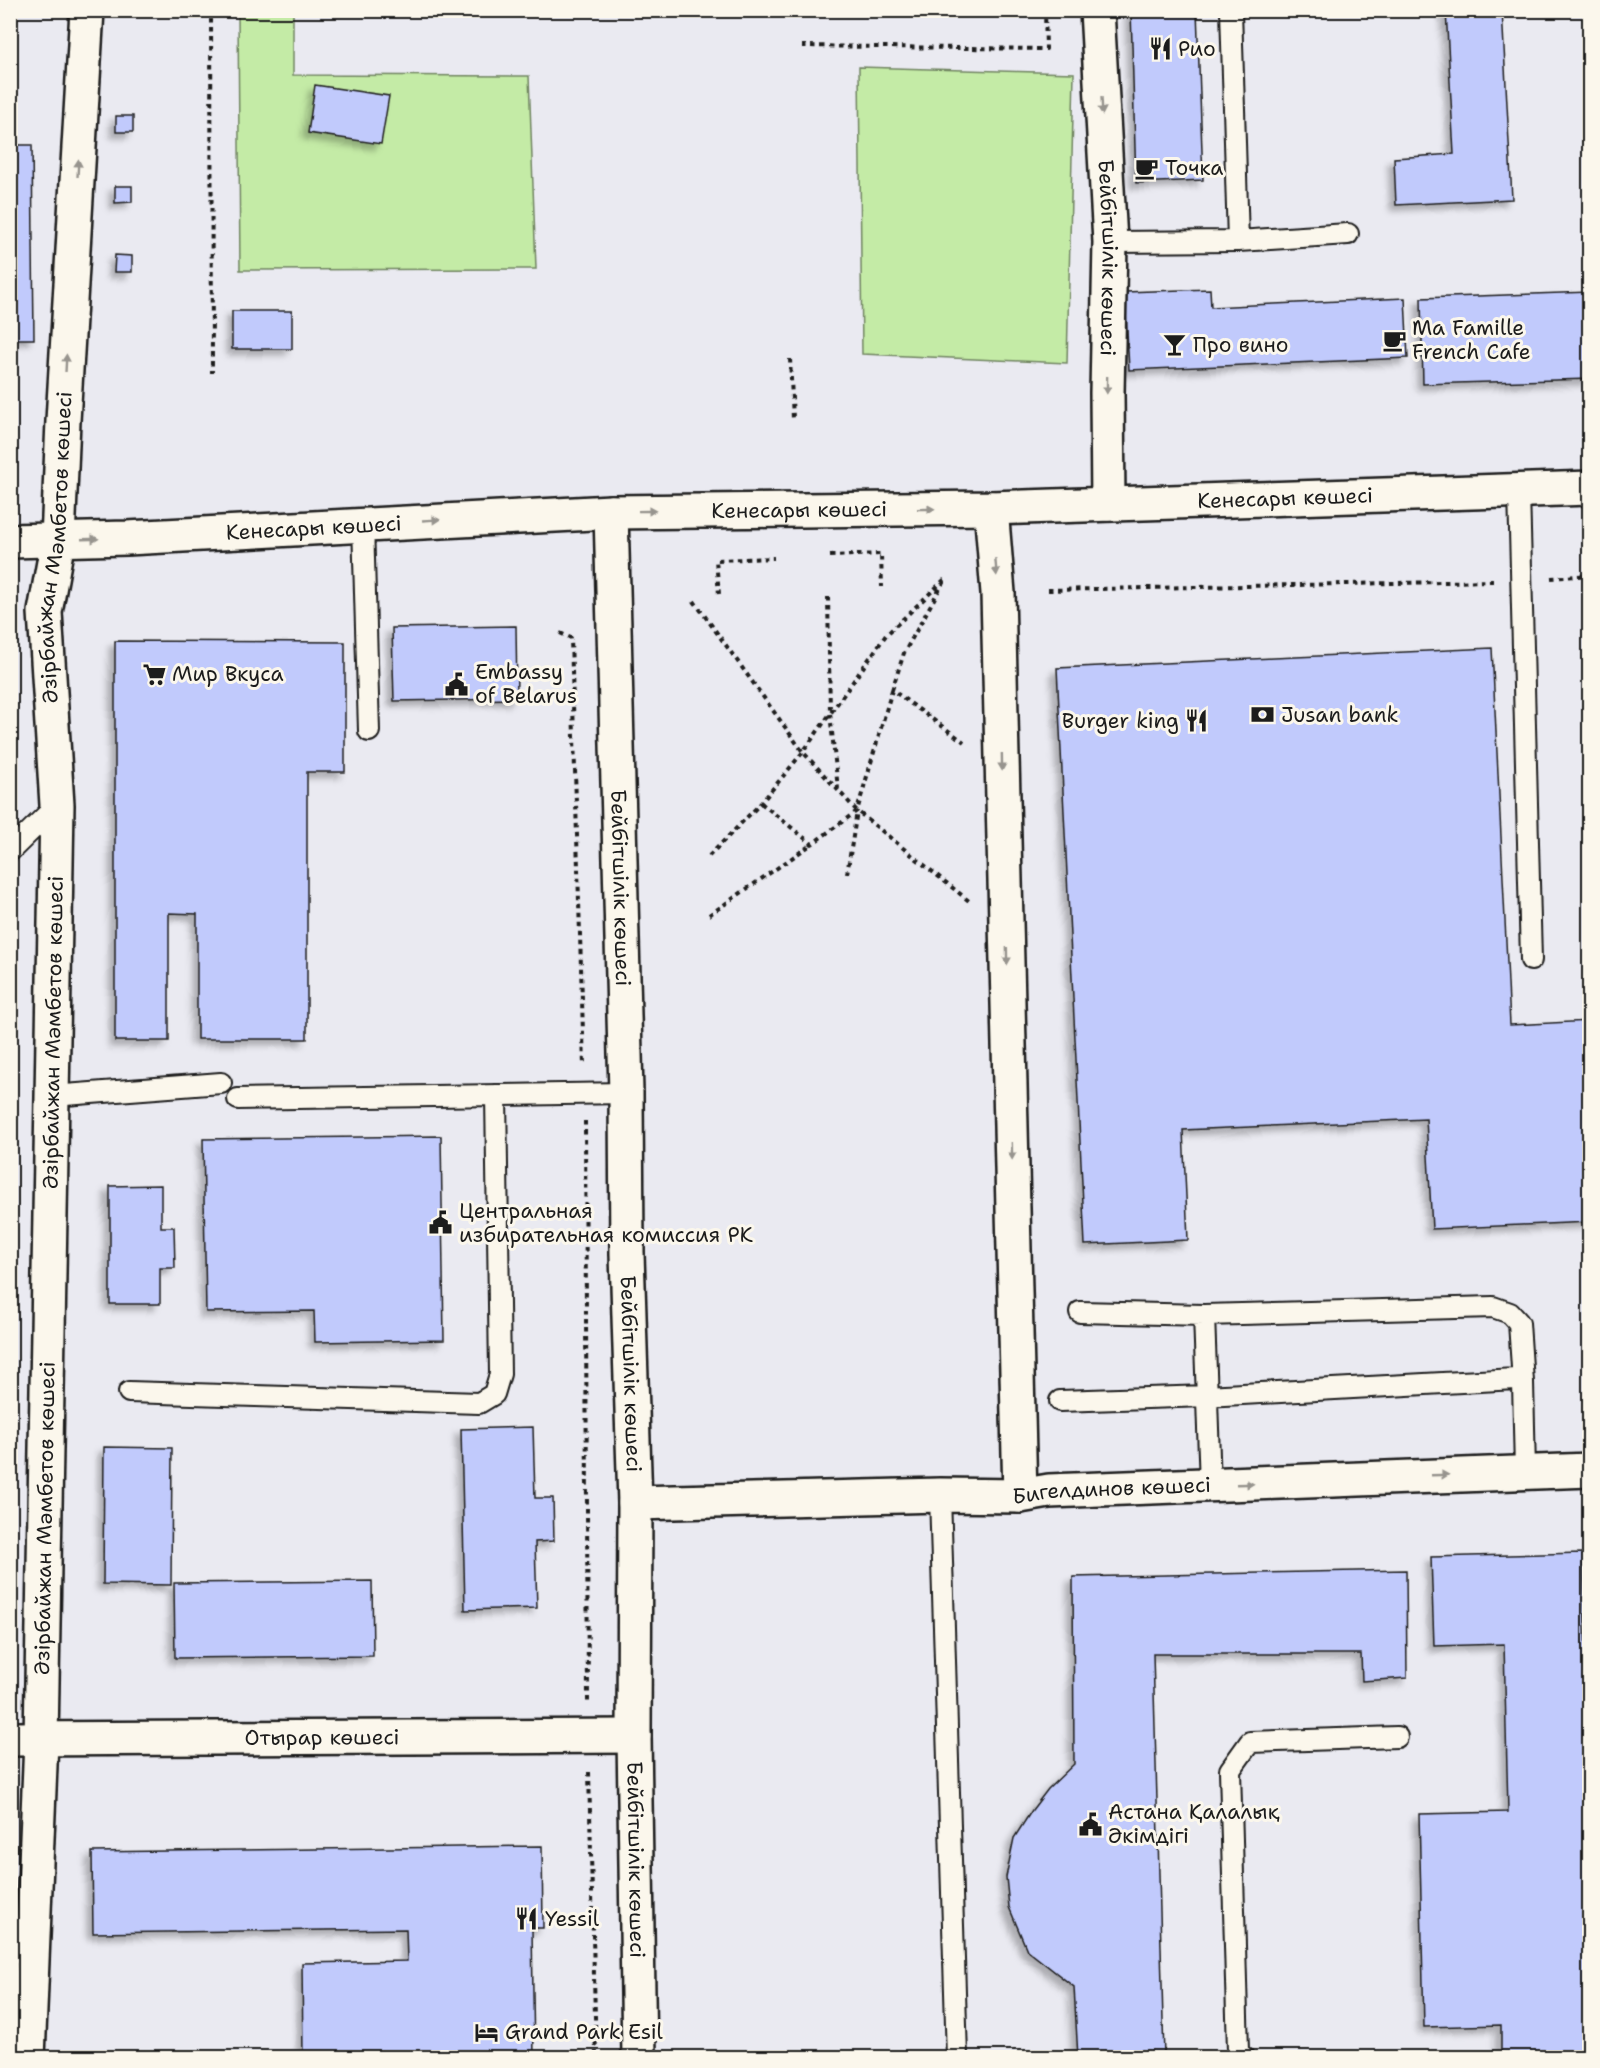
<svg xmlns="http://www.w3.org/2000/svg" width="1600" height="2068" font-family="'Shantell Sans',sans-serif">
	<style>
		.green { fill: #c4eba6; stroke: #708461; stroke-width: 1.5 }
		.building { fill: #c1cafc; stroke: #1c1c1c; stroke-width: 1.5; filter: url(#shadow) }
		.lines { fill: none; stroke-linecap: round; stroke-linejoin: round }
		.lane-casing { stroke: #1c1c1c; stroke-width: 24 }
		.street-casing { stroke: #1c1c1c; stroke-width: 38 }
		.secondary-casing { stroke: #1c1c1c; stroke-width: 38 }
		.path { stroke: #1c1c1c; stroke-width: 4; stroke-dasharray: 4.5 4.5; stroke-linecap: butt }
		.lane { stroke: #fbf7ec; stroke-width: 20 }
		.street { stroke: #fbf7ec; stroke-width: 33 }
		.secondary { stroke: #fbf7ec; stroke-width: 33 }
		.oneway { fill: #97948e }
		.labels { text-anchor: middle; stroke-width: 6; stroke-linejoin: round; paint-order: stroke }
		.poi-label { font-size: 21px; fill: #1c1c1c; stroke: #fbf7ec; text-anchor: start }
		.street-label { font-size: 21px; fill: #1c1c1c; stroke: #fbf7ec }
	</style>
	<defs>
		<filter id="shadow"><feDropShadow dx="-5.5" dy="5.5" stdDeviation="3" flood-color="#0004"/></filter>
	</defs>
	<rect width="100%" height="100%" fill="#eaeaf1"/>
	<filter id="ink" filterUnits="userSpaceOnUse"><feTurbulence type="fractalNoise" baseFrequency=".0167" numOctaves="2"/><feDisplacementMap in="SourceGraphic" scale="12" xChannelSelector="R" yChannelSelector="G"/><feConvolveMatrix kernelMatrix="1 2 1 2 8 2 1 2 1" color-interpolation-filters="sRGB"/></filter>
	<g filter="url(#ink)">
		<path class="green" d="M238,11H293V75L529,76L536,269L240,270Z
			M859,67L1074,73L1067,363L862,354Z"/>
		<path class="building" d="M1131,10H1197L1203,180L1136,183Z
			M1446,10H1502L1512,199L1396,205L1394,158L1454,154Z
			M315,85L389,96L381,144L308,133Z
			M116,116H133V132H116Z
			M10,145H32L34,339H10Z
			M115,186H132V202L115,203Z
			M115,255L132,256V272H114Z
			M1210,289L1211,307L1405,298L1408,358L1129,370L1125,292Z
			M1590,292V379L1423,384L1421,298Z
			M232,311H292V349H232Z
			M516,626L517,699L394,701L392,628Z
			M115,641L345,642V772H307V1039H197V914L169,913V1041H115Z
			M1492,648L1510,1025L1590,1021V1222L1432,1229L1426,1119L1183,1130L1188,1240L1085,1245L1057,668Z
			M441,1136L444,1340L315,1342L314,1311L206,1312L203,1139Z
			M161,1185V1227H174L175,1268H160V1304H110V1186Z
			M533,1427L535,1498H553L554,1541L535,1542L537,1608L465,1610L461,1429Z
			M104,1447L172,1448L171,1585L103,1584Z
			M1583,1553L1590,1804V2058H1501V2025L1424,2027L1419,1814L1508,1812L1504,1644L1434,1646L1431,1557Z
			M1406,1570L1407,1678L1362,1681L1361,1654H1153L1164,2058H1078L1074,1987L1027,1950L1009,1907L1006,1877L1014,1838L1032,1810L1048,1789L1074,1764L1073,1577Z
			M372,1581L373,1656L175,1658L174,1583Z
			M542,1846L543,1928H532L534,2058H303L302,1963L407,1961L406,1929L93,1933L92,1852Z"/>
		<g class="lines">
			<defs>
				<path id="lane" d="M1231,10L1238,241
					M1110,242L1238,241L1348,234
					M1519,491L1531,960
					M363,524L369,731
					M10,851L57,805
					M52,1096L221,1083
					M238,1099L626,1093
					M1080,1312L1204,1315L1493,1307L1510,1313L1519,1323L1523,1382
					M1204,1315L1210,1485
					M129,1392L479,1403L494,1394L500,1374L496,1095
					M1060,1401L1206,1396L1516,1379L1523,1382L1525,1472
					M940,1495L957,2058
					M1244,2058L1238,2051L1230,1770L1250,1742L1397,1737"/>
				<g id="street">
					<path id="s1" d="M1097,10L1110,242L1107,393L1108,504"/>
					<path d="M991,508L998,593L1020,1496"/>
					<path id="s2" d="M635,1503L940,1495L1020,1496L1049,1491L1590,1470"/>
					<path id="s3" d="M10,1739L634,1736"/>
					<path id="s4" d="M28,2058L41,1741L57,805L45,612L58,540L63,421L87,10"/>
				</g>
				<g id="secondary">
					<path id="s5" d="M611,512L626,1093L627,1254L635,1503L634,1736L639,2058"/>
					<path id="s6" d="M10,541L127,538L611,512L991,508L1590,488"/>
				</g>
			</defs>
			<use href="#lane" class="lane-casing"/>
			<use href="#street" class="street-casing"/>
			<use href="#secondary" class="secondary-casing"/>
			<path class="path" d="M211,10L212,373
				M802,46L1046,49L1045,10
				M790,359L793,419
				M830,556L881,554L882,587
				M1551,578L1590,575
				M1048,590L1493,581
				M719,594L716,560L774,558
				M828,597L830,713L838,789
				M694,601L803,752L857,811L969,901
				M560,633L571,638L584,1066
				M892,690L904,653L944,581
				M761,803L812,844L857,811L892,690L964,742
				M709,856L761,803L803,752L886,635L946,578
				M847,874L857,811
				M709,915L812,844
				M585,1121L588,1702
				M589,1772L596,2058"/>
			<use href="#lane" class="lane"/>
			<use href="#street" class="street"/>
			<use href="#secondary" class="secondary"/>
		</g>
		<defs><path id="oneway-solid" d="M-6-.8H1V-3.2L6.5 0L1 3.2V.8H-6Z" transform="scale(1.5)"/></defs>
		<g class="oneway">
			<use href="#oneway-solid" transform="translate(1102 106) rotate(87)"/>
			<use href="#oneway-solid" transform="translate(78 168) rotate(-87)"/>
			<use href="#oneway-solid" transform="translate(66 363) rotate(-87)"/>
			<use href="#oneway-solid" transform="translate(1107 385) rotate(91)"/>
			<use href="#oneway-solid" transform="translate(926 509) rotate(-1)"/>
			<use href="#oneway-solid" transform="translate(647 511) rotate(-1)"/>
			<use href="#oneway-solid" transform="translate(431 520) rotate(-3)"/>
			<use href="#oneway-solid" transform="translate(90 539) rotate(-2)"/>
			<use href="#oneway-solid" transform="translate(996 567) rotate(85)"/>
			<use href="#oneway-solid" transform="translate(1002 762) rotate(89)"/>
			<use href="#oneway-solid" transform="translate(1007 956) rotate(89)"/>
			<use href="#oneway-solid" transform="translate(1012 1151) rotate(89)"/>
			<use href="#oneway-solid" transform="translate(1440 1475) rotate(-2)"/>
			<use href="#oneway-solid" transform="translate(1245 1484) rotate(-2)"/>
		</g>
	</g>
	<defs>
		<symbol id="restaurant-bare" viewBox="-9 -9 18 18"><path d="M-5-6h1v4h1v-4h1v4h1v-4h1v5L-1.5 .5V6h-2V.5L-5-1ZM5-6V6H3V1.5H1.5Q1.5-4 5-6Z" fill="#1c1c1c" stroke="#fbf7ec" stroke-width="2.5" paint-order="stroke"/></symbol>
		<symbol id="cafe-bare" viewBox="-9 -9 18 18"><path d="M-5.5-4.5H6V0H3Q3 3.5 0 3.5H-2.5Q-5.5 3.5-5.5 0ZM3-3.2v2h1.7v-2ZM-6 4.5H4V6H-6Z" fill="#1c1c1c" stroke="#fbf7ec" stroke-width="2.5" paint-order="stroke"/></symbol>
		<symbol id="bar-bare" viewBox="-9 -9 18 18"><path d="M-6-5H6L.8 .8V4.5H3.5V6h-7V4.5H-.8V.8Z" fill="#1c1c1c" stroke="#fbf7ec" stroke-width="2.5" paint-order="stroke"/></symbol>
		<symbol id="supermarket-bare" viewBox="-9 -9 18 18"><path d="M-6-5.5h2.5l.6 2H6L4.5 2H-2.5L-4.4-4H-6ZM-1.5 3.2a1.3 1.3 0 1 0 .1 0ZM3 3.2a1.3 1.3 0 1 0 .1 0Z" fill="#1c1c1c" stroke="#fbf7ec" stroke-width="2.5" paint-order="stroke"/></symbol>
		<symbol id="civic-bare" viewBox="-9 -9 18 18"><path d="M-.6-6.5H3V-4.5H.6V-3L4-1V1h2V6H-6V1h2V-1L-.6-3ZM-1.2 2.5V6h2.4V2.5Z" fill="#1c1c1c" stroke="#fbf7ec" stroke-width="2.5" paint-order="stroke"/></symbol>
		<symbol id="bank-bare" viewBox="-9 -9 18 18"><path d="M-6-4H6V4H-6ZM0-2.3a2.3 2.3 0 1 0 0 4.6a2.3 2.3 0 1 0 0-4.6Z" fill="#1c1c1c" stroke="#fbf7ec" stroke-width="2.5" paint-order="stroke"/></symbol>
		<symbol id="hotel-bare" viewBox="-9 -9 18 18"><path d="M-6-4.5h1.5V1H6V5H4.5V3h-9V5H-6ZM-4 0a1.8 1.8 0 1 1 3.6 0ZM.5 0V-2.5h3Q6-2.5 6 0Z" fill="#1c1c1c" stroke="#fbf7ec" stroke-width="2.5" paint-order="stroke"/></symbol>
	</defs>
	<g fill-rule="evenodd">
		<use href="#restaurant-bare" x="1144" y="32" width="33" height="33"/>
		<use href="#cafe-bare" x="1130" y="152" width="33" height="33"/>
		<use href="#cafe-bare" x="1378" y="324" width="33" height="33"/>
		<use href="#bar-bare" x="1158" y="328" width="33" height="33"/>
		<use href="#supermarket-bare" x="138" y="658" width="33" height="33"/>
		<use href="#civic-bare" x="440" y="668" width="33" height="33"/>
		<use href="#bank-bare" x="1246" y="698" width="33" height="33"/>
		<use href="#restaurant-bare" x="1180" y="704" width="33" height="33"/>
		<use href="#civic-bare" x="424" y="1206" width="33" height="33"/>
		<use href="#civic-bare" x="1074" y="1808" width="33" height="33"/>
		<use href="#restaurant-bare" x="510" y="1902" width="33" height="33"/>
		<use href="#hotel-bare" x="470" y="2016" width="33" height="33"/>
	</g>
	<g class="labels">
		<g class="poi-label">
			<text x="1178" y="56">Рио</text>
			<text x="1165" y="175">Точка</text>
			<text x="1412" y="335">Ma Famille<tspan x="1412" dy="24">French Cafe</tspan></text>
			<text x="1193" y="352">Про вино</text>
			<text x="475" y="679">Embassy<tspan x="475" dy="24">of Belarus</tspan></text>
			<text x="172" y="681">Мир Вкуса</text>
			<text x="1281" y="722">Jusan bank</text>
			<text x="1179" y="728" text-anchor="end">Burger king</text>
			<text x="459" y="1218">Центральная<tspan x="459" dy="24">избирательная комиссия РК</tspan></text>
			<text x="1108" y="1819">Астана Қалалық<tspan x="1108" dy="24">Әкімдігі</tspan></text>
			<text x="545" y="1926">Yessil</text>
			<text x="505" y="2039">Grand Park Esil</text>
		</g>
		<g class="street-label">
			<text dy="7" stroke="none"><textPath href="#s1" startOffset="248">Бейбітшілік көшесі</textPath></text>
			<text dy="7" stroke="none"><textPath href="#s6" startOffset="1276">Кенесары көшесі</textPath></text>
			<text dy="7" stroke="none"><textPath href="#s6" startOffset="790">Кенесары көшесі</textPath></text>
			<text dy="7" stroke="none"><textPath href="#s6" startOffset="304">Кенесары көшесі</textPath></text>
			<text dy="7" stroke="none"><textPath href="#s4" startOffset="1512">Әзірбайжан Мәмбетов көшесі</textPath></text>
			<text dy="7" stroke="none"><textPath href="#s5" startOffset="376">Бейбітшілік көшесі</textPath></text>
			<text dy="7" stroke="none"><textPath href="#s4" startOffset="1026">Әзірбайжан Мәмбетов көшесі</textPath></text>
			<text dy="7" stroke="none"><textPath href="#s5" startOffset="862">Бейбітшілік көшесі</textPath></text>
			<text dy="7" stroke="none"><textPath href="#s2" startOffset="477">Бигелдинов көшесі</textPath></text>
			<text dy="7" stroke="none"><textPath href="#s4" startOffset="540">Әзірбайжан Мәмбетов көшесі</textPath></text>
			<text dy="7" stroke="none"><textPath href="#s3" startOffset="312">Отырар көшесі</textPath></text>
			<text dy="7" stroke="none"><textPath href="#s5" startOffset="1348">Бейбітшілік көшесі</textPath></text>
		</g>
	</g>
	<rect width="1600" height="2068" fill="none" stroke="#fbf7ec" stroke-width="36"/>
	<rect x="18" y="18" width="1564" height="2032" fill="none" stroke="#1c1c1c" stroke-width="2" filter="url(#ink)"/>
</svg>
